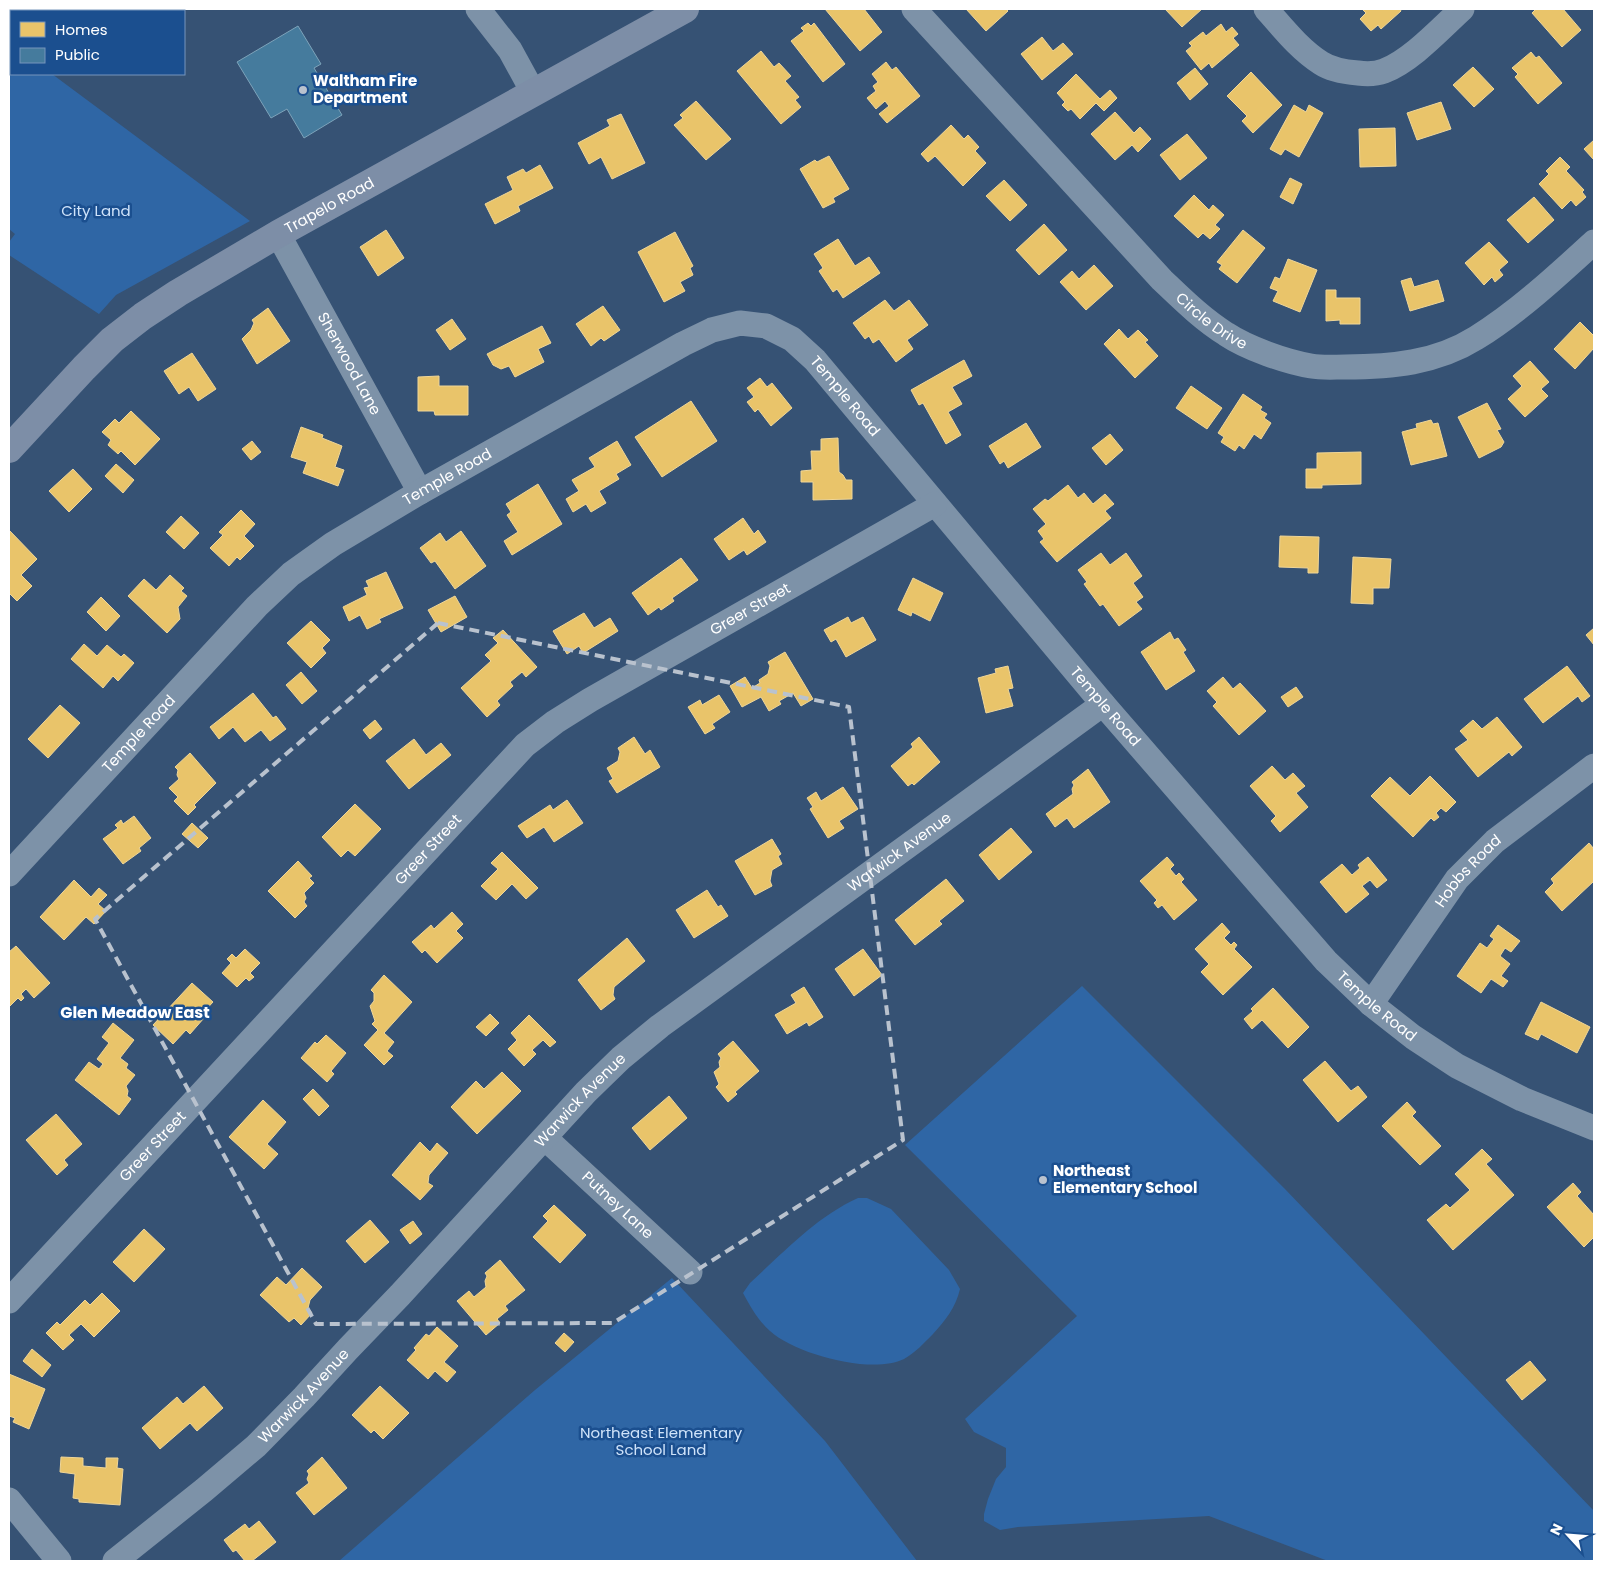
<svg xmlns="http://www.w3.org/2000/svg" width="1603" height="1570" font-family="Poppins,sans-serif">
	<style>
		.green { fill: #2f66a5 }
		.homes { fill: #e9c46a; stroke: #f0d697 }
		.public { fill: #457b9d; stroke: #7da3ba }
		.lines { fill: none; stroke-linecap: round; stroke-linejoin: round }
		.minor { stroke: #7d92a8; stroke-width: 25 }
		.major { stroke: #7d8ea7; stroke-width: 28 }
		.marked { fill: none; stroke: #b9c2ce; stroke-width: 4; stroke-dasharray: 10 6; stroke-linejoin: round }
		.poi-dot { fill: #b9c2ce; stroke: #1b4f8f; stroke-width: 2 }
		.labels { text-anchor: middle; stroke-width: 5; stroke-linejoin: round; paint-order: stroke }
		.poi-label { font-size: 15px; font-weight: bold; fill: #fff; stroke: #1b4f8f; text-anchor: start }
		.street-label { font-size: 15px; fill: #fff; stroke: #1b4f8f }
		.park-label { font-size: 15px; fill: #cfe3fa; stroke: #1b4f8f }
		.neighbourhood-label { font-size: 16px; font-weight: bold; fill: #fff; stroke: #1b4f8f }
	</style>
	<rect width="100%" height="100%" fill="#365274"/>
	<path class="green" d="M9,42L11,44V74H52L250,221L116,295L99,314L9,255V242L15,234L9,229Z
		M1082,986L1284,1188L1594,1511V1561H1328L1209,1516L1018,1527L1000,1530L984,1521V1514L988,1499L996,1479L1006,1467V1448L974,1432L965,1419L1077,1316L905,1145Z
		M858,1198H867L891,1209L949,1270L960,1289C956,1307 945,1321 933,1334C924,1343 915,1353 904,1359C872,1375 795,1354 770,1331C758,1320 751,1308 743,1293L750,1283C784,1252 816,1217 858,1198Z
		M672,1278L825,1441L917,1561H339L535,1390Z"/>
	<path class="homes" d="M825,9H864L882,32L860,51Z
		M966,9H1006L1008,11L986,31Z
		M1165,9H1202L1182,27Z
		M1362,9H1400L1401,11L1381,29L1378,25L1371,31L1360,19L1366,13Z
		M1536,9H1563L1581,30L1562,47L1532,13Z
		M808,23L811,26L814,23L845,64L823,82L791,41L804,31L801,28Z
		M1221,24L1226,32L1232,27L1238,34L1233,38L1239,45L1212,68L1209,63L1201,70L1186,51L1192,46L1189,43L1203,32L1206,36Z
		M1042,37L1053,51L1063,43L1073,54L1042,80L1021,54Z
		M761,51L774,67L779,63L791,76L785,81L799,97L795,100L801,107L781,124L737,71Z
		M1531,52L1536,58L1539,56L1562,83L1538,104L1515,77L1518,74L1512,68Z
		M886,62L892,70L896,67L920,96L887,123L879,114L889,106L885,101L876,109L867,98L876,91L873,86L878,82L872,74Z
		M1473,67L1494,89L1474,107L1453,85Z
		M1195,68L1208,84L1190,100L1177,83Z
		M1251,72L1282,105L1253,133L1242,121L1247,116L1227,96Z
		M1076,74L1100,99L1110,90L1117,98L1104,111L1096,103L1080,119L1071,109L1068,111L1062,105L1065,102L1057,93Z
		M696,101L731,139L706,160L674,125L683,118L680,115Z
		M1441,102L1451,129L1417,140L1407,113Z
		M1294,105L1306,112L1309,105L1323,113L1299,157L1285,149L1281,155L1270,149Z
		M1115,112L1134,133L1140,127L1151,139L1138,152L1132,145L1115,160L1091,134Z
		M621,114L645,163L612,179L601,157L589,164L578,143L610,126L607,120Z
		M951,125L964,139L968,135L979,147L975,151L986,163L963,186L935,156L928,162L921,154Z
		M1395,128L1396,166L1360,167L1359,129Z
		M1187,134L1207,158L1180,180L1160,155Z
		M1594,140V160L1584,149Z
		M829,156L849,189L833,198L835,202L823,208L800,169L815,160L817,162Z
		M1560,157L1570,167L1566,171L1584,190L1582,192L1586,197L1576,206L1571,200L1562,209L1539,184L1549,174L1546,171Z
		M540,165L553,188L518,206L520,211L495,224L485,204L513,190L507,177L523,169L526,173Z
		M1290,178L1302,184L1293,204L1280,197Z
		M1004,180L1027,205L1010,221L986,196Z
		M1194,195L1209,210L1213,205L1224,215L1215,225L1220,229L1210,239L1203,233L1198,238L1174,216Z
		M1534,197L1554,220L1528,243L1507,220Z
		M1044,224L1067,250L1039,275L1016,250Z
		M386,230L404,258L378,276L360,247Z
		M1243,230L1265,248L1237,283L1219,269L1222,265L1217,262Z
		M675,232L693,266L690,268L693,275L680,282L685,291L664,302L638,252Z
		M838,239L855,266L869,257L880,273L843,298L837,289L833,292L819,271L823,268L814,254Z
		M1489,242L1508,262L1499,270L1503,275L1495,282L1492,277L1484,285L1465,263Z
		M1288,259L1317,270L1300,312L1273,301L1278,291L1270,288L1275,277L1280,279Z
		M1094,265L1113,286L1086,310L1060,282L1072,271L1079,279Z
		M1411,278L1414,287L1438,280L1444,301L1410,311L1401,281Z
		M1326,290H1336V298H1360V324H1340V320L1326,321Z
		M885,300L894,311L909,300L928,325L907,340L913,349L896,362L879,339L873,343L869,336L865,339L853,323Z
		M603,306L620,330L604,341L601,338L591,346L576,324Z
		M268,308L290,341L257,364L242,339L251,330L254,323L252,320Z
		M452,319L466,339L450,350L436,330Z
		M1580,322L1594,336V348L1575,369L1554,349Z
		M542,326L551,343L538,349L544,362L515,377L509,366L501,369L493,365L487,354Z
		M1119,329L1128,339L1138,330L1148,340L1145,342L1158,356L1135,378L1104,344Z
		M192,353L216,389L198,401L189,387L179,394L164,371Z
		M964,360L972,376L952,387L962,404L948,412L961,435L946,444L923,403L919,405L911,390Z
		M1530,361L1549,382L1541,389L1548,396L1525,417L1508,399L1522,386L1513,376Z
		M439,376V386H468V415H435L434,411H418V377Z
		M760,378L767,387L772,383L792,408L771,426L758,409L755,412L747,402L754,397L747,388Z
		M1191,386L1222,408L1207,429L1176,408Z
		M1243,394L1262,407L1260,410L1267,414L1264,418L1271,423L1261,439L1254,434L1244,449L1239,445L1235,451L1221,442L1224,437L1218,433Z
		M691,401L717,441L662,477L635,437Z
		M1487,403L1501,429L1497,430L1504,442L1501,447L1479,458L1458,417Z
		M131,411L160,439L135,465L121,451L118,454L108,445L111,440L102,432L115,419L119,423Z
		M1431,420L1433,424L1438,423L1447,456L1411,465L1402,432L1417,428L1416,424Z
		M1026,423L1041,447L1008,468L1004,461L1000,464L989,446Z
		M301,427L323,435L322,438L342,446L335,467L344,470L338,486L303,473L307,462L291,457Z
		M1110,434L1123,450L1106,465L1092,448Z
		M838,438L839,472L843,475L846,480H852V499L813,500V482H801V471L812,470L811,451H821V439Z
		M252,441L261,452L251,460L242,449Z
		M617,441L631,465L616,474L619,479L599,491L606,503L591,512L586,504L573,512L566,499L579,491L572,480L595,467L589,458Z
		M1361,452V484L1322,485V488H1306V469H1317V453Z
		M116,464L134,480L123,493L105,476Z
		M73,469L92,489L69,512L49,491Z
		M538,484L562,524L512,555L504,541L518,532L507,515L511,512L506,504Z
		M1068,485L1078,498L1084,493L1093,504L1105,494L1114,504L1105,511L1111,518L1057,562L1040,542L1044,539L1038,531L1046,524L1033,509L1045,499L1048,501Z
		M241,510L255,524L244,536L254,546L240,560L237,557L229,566L210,548L223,535L219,532Z
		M181,516L199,533L184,549L166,532Z
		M743,518L754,534L758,530L766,542L747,555L744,550L729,560L714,539Z
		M9,530L37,559L21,575L32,586L17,601L9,593Z
		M461,531L486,566L455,589L435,561L431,563L420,548L440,533L446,542Z
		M1280,536L1319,537L1318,573H1308V568L1279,567Z
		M1101,553L1110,565L1126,553L1142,576L1133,583L1143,597L1136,602L1142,609L1119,626L1103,604L1100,606L1084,584L1087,582L1078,570Z
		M1353,557L1391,559L1389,588H1373V604L1351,603Z
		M681,558L698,580L672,598L674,601L661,610L659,607L648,615L632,593Z
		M386,572L403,608L379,619L381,622L367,629L360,615L349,621L343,607L367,595L364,588L369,587L366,581Z
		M170,575L184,588L181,591L187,596L178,607L180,619L167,633L128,596L144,579L156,590Z
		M913,578L943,593L930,621L912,612L911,616L898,610Z
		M455,596L467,617L441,632L428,610Z
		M101,597L120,616L106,631L87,612Z
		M584,613L594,628L610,618L618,631L583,653L579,646L567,654L553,631Z
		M848,617L851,623L863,617L876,640L846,657L836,639L831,642L824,630Z
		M311,621L330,640L322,648L326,653L311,668L287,643Z
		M1594,628V645L1586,635Z
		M503,630L537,667L526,677L522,672L510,682L513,686L497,701L500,705L487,717L461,688L491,661L485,655L498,643L493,638Z
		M1170,632L1174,640L1178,638L1186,650L1183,652L1195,671L1166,690L1141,652Z
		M84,644L97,656L107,645L121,657L124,654L134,663L118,681L113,676L103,688L71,659Z
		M785,652L813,699L801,706L793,693L779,701L781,704L769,711L761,697L742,707L730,686L745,677L752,688L760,683L759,680L768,674L770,666L768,662Z
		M1008,666L1013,688L1008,689L1013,706L986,713L978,678L996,673L995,669Z
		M1567,666L1590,696L1582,702L1578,696L1543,723L1524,699Z
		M301,672L317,691L302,704L286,685Z
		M1223,677L1233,689L1240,683L1266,711L1239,735L1213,706L1217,702L1207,691Z
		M1296,687L1303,697L1288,707L1281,697Z
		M253,693L273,718L276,716L286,729L270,741L261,730L245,742L233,727L219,739L210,727Z
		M719,695L730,712L712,724L715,728L705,734L688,707L700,700L702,705Z
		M60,705L80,723L48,758L28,739Z
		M1497,717L1522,747L1512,756L1509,752L1478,777L1455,749L1468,740L1460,731L1473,720L1482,729Z
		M375,720L382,729L370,739L363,730Z
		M634,737L645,754L650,750L660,767L617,793L609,781L613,779L607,768L618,761L620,752L618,748Z
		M919,737L940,762L914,785L912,783L908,786L891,766L913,747L911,744Z
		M414,739L426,755L441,743L451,755L409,789L386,761Z
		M190,753L216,783L194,805L196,807L188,815L174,801L178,797L169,788L179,779L177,775L178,770L175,767Z
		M1272,766L1285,780L1293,773L1305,786L1296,793L1308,807L1280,832L1271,821L1276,816L1250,786Z
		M1088,769L1110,802L1074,828L1067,818L1055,827L1046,814L1073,794L1072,789L1074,785L1072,782Z
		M1430,776L1456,802L1446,812L1441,808L1436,813L1439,817L1434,821L1431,818L1413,837L1371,796L1390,777L1410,796Z
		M843,787L858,809L839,821L844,828L828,838L810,809L813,807L807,798L816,792L821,801Z
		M567,800L583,823L554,842L544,827L527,838L518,826L550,805L553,810Z
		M355,804L381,829L355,856L348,850L341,857L322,837Z
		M134,816L151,838L139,848L141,851L123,864L103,839L118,828L115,825L121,820L123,824Z
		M192,823L208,838L198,848L182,834Z
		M1011,828L1032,852L999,880L979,855Z
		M772,839L781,854L778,856L782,864L772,870L770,881L772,886L755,895L735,861Z
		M1589,843L1594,849V881L1562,911L1545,892L1554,883L1551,879Z
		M502,852L538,888L526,899L512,884L496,900L481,886L498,869L491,863Z
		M1167,857L1174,865L1170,869L1176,876L1179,873L1184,879L1181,882L1197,900L1174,920L1162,905L1158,908L1154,903L1157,900L1140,881Z
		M1368,857L1387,880L1377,888L1370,880L1362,886L1369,894L1346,913L1320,882L1342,864L1352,875L1360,868L1358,865Z
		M298,861L312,876L309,878L314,883L304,893L306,898L304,902L307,906L295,918L268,891Z
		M946,879L964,901L939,921L942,924L915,945L895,920Z
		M74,880L91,897L99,888L107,895L98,904L106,911L94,924L86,917L64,940L40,917Z
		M707,890L718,907L721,905L728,916L694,938L676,910Z
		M452,912L463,924L456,931L463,938L437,963L425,950L422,953L412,942L431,925L434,929Z
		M1222,923L1230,932L1224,938L1231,945L1234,942L1237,945L1234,949L1252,967L1223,995L1201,972L1209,964L1195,949Z
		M1498,925L1520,941L1511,952L1505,948L1500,956L1510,964L1501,976L1508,981L1503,987L1491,979L1481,993L1457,976L1480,943L1487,948L1494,939L1490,936Z
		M627,938L645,961L614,987L613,995L615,999L601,1010L578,980Z
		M16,946L50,983L34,998L26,989L21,994L24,998L21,1001L18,998L9,1007V952Z
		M245,949L260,963L250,973L254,977L249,981L246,978L237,987L222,973L231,963L227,959L232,954L236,958Z
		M863,949L882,975L854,996L835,969Z
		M384,975L412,1002L384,1033L394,1042L387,1051L393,1056L384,1065L364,1045L378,1030L372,1024L375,1021L370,1006L374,1001V993L371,990Z
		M192,983L213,1002L201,1015L204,1018L190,1034L186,1030L173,1044L153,1025Z
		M804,987L823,1017L809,1026L807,1022L787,1034L775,1015L796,1003L791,995Z
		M1273,988L1309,1027L1288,1048L1262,1020L1252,1029L1244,1019L1253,1011L1251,1009Z
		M1541,1002L1590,1027L1577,1053L1541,1034L1538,1040L1525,1034Z
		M490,1014L499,1023L486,1036L476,1027Z
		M529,1015L556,1042L550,1047L543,1040L532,1050L536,1054L524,1066L508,1049L517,1040L511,1033Z
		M113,1023L134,1040L120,1058L128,1064L126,1068L135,1075L126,1086L128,1091L127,1096L131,1099L119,1115L75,1080L89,1062L99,1069L103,1064L97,1059L109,1043L102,1037Z
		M326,1035L346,1053L331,1071L334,1074L327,1082L301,1058L315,1042L317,1044Z
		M733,1041L759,1071L735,1092L737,1094L728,1102L716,1087L719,1084L714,1072L720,1067L719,1062L721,1058L718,1054Z
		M1325,1061L1351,1091L1358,1086L1367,1097L1338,1122L1303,1080Z
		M502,1072L521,1091L477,1134L451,1107L476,1081L484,1089Z
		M313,1089L329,1106L319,1116L303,1099Z
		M669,1096L687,1118L650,1150L632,1128Z
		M263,1100L286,1122L267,1144L278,1154L264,1169L229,1137Z
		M1407,1102L1416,1112L1412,1116L1441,1146L1420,1165L1382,1126Z
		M56,1114L82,1144L64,1160L68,1165L57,1175L26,1140Z
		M420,1142L430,1152L437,1143L448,1153L429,1175L428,1183L433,1186L420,1200L392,1175Z
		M1482,1149L1492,1159L1486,1164L1514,1195L1453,1250L1427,1220L1446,1204L1450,1208L1470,1190L1455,1174Z
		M1573,1183L1581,1192L1577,1196L1594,1215V1237L1584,1247L1547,1207Z
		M554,1205L586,1235L560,1263L533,1237L548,1221L543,1216Z
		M370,1220L389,1242L365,1263L346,1241Z
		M413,1221L422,1234L410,1244L400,1230Z
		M144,1229L165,1249L134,1282L113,1262Z
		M500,1260L525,1290L505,1306L508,1310L497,1319L500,1323L486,1335L457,1301L469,1291L474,1297L486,1287L485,1281L487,1276L485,1273Z
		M302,1268L322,1287L310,1300L308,1308L312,1313L301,1325L294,1318L289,1322L260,1295L277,1277L286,1285Z
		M102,1293L120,1311L94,1337L81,1324L69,1335L74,1340L63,1350L46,1333L57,1322L60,1325L85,1300L90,1305Z
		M437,1327L458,1346L444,1362L456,1372L447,1382L435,1371L428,1379L407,1360L416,1350L414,1348L426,1334L429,1336Z
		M564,1333L574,1342L565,1352L555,1343Z
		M32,1349L51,1365L42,1377L23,1361Z
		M1530,1361L1546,1380L1522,1400L1506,1380Z
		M9,1374L45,1389L29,1429L13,1422L15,1418L9,1416Z
		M204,1386L223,1408L197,1431L190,1423L160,1449L142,1428L177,1397L183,1404Z
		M380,1386L409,1413L383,1439L374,1430L371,1433L352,1415Z
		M61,1457L83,1458V1466L106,1468V1458H118L117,1468L123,1469L120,1505L79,1502V1499L73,1498L75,1474L60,1472Z
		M322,1457L347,1488L314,1515L296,1493L309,1483L307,1479L309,1474L307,1471Z
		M259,1521L276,1542L252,1561H245L236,1550L233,1552L224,1540L245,1524L249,1529Z"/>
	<path class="public" d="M298,26L321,64L314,68L342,115L304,138L287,109L271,118L237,62Z"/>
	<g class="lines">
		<g class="minor">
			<path d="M478,9L510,50L533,92"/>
			<path id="s1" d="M914,9L1162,280C1182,299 1202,319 1226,334C1247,348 1286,362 1311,366C1322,368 1334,367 1345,367C1391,367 1436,363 1476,338C1518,312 1558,275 1594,242"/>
			<path d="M1266,9C1283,28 1299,49 1321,63C1330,69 1346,72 1358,73C1366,74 1376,74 1384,71C1411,61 1441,28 1462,9"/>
			<path id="s2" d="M278,234L420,492"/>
			<path id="s3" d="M9,874L257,606L291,574L333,544L420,492L683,344L712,330L740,323L766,326L792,339L815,360L1103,704L1326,961L1371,1004L1413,1037L1457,1066L1522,1099L1594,1128"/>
			<path id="s4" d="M1371,1004L1457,879L1495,841L1594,766"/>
			<path id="s5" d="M545,1138L690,1272"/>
			<path id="s6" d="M9,1301L525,745L555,722L590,700L935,504"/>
			<path d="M9,1500L59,1561"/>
			<path id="s7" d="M115,1561L204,1490L256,1446L304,1397L348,1349L400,1295L586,1092L621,1058L660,1026L1103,704"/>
		</g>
		<path class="major" id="s8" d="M9,449L84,368L112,340L143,316L178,293L278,234L685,9"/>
	</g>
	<path class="marked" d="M438,623L849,707L903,1140L613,1323L316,1324L95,919Z"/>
	<g class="poi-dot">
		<circle cx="303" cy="90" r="5"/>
		<circle cx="1043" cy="1180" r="5"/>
	</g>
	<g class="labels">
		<g class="poi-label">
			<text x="313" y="86">Waltham Fire<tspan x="313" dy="17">Department</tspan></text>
			<text x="1053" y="1176">Northeast<tspan x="1053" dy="17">Elementary School</tspan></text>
		</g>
		<g class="street-label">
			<text dy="5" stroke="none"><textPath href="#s8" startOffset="406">Trapelo Road</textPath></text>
			<text dy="5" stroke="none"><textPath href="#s1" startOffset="432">Circle Drive</textPath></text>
			<text dy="5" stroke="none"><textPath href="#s2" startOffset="148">Sherwood Lane</textPath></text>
			<text dy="5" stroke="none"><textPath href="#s3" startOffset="1061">Temple Road</textPath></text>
			<text dy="5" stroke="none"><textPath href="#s3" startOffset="596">Temple Road</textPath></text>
			<text dy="5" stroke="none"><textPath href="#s6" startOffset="1022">Greer Street</textPath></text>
			<text dy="5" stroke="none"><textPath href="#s3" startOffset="1466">Temple Road</textPath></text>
			<text dy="5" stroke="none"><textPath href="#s3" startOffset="191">Temple Road</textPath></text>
			<text dy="5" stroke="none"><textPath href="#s6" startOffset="616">Greer Street</textPath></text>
			<text dy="5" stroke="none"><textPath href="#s7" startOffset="1061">Warwick Avenue</textPath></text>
			<text dy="5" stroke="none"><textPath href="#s4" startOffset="165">Hobbs Road</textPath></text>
			<text dy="5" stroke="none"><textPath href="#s3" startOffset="1871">Temple Road</textPath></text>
			<text dy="5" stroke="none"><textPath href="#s7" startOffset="656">Warwick Avenue</textPath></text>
			<text dy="5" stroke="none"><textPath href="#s6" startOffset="211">Greer Street</textPath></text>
			<text dy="5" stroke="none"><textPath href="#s5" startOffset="99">Putney Lane</textPath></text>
			<text dy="5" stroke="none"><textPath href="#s7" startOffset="251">Warwick Avenue</textPath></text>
		</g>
		<g class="park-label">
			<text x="96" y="216">City Land</text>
			<text x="661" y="1438">Northeast Elementary<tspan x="661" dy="17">School Land</tspan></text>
		</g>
		<g class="neighbourhood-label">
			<text x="135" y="1018">Glen Meadow East</text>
		</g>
	</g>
	<rect width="1603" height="1570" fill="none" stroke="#ffffff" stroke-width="20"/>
	<rect x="10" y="10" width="175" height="65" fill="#1b4f8f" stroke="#7695bc"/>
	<rect x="20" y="22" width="25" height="15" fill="#e9c46a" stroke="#7695bc"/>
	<text x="55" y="35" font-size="15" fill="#ffffff">Homes</text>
	<rect x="20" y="48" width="25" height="15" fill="#457b9d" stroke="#7695bc"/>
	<text x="55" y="60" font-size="15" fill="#ffffff">Public</text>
	<g transform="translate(1568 1535) rotate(296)" stroke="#1b4f8f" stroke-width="4" paint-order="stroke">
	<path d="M0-4L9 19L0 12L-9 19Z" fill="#ffffff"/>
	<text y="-8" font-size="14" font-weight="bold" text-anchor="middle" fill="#ffffff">N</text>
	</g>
</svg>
